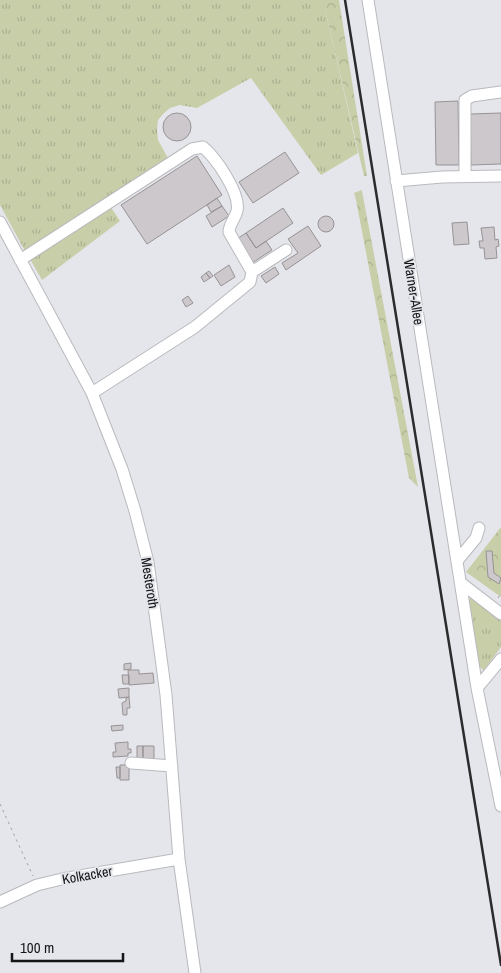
<svg xmlns="http://www.w3.org/2000/svg" width="501" height="973" font-family="'Archivo Narrow',sans-serif">
	<style>
		.grass { fill: url(#grass-tufts) }
		.forest { fill: url(#forest-crowns) }
		.building { fill: #ccc8cb; stroke: #979395 }
		.lines { fill: none; stroke-linecap: round; stroke-linejoin: round }
		.minor-casing { stroke: #b9babe; stroke-width: 13 }
		.path { stroke: #a0a0a4; stroke-width: 1; stroke-dasharray: 2.5 4; stroke-linecap: butt }
		.minor { stroke: #fff; stroke-width: 11 }
		.rail { stroke: #2b2b2e; stroke-width: 2.5 }
		.labels { text-anchor: middle; stroke-width: 4; stroke-linejoin: round; paint-order: stroke }
		.street-label { font-size: 14px; fill: #151517; stroke: #e5e6eb }
	</style>
	<defs>
		<pattern id="grass-tufts" width="24" height="20" patternUnits="userSpaceOnUse" patternTransform="scale(1.25)"><rect width="24" height="20" fill="#c8cea8"/><path d="M3 7l-1-3M5 7V3M7 7l1-3M15 17l-1-3M17 17v-4M19 17l1-3" fill="none" stroke="#abb090"/></pattern>
		<pattern id="forest-crowns" width="20" height="18" patternUnits="userSpaceOnUse" patternTransform="scale(1.25)"><rect width="20" height="18" fill="#c8cea8"/><path d="M2 6a3 3 0 1 1 6 0M12 15a3 3 0 1 1 6 0" fill="none" stroke="#abb090"/></pattern>
	</defs>
	<rect width="100%" height="100%" fill="#e5e6eb"/>
	<path class="grass" d="M0,0H325V9L358,153L321,175L251,78L197,108L180,105L170,108L163,114L158,120L157,130L158,140L168,158L25,251L0,205Z
		M110,206L120,221L42,280L30,259Z
		M471,598L501,621V647L484,670L478,666L468,600Z"/>
	<path class="forest" d="M325,0H339L367,176H364L325,9Z
		M362,190V191L418,487L409,478L356,200L354,193Z
		M501,527V597L466,572Z"/>
	<path class="building" d="M458,101L459,165H436L435,102Z
		M501,113V164L471,165L470,114Z
		M163 127a14 14 0 1 1 28 0a14 14 0 1 1-28 0Z
		M285,152L299,173L253,203L239,182Z
		M197,156L222,195L147,244L121,205Z
		M217,198L222,206L211,212L207,205Z
		M222,206L229,216L212,227L206,216Z
		M283,208L293,223L256,248L246,233Z
		M318 224a8 8 0 1 1 16 0a8 8 0 1 1-16 0Z
		M467,222L469,244L454,245L452,223Z
		M308,226L321,246L286,270L282,263L298,253L288,239Z
		M494,227L495,240L498,239L499,246L496,247L497,258L485,259L484,248H480L479,241H483L481,228Z
		M246,233L256,248L266,241L272,250L252,263L237,239Z
		M229,265L235,277L221,286L214,275Z
		M275,267L279,274L266,283L261,276Z
		M209,271L213,276L210,278L206,273Z
		M206,273L210,278L204,282L201,277Z
		M188,296L193,303L186,307L182,300Z
		M486,551H492L494,573L501,578L499,584L488,577Z
		M131,663V669L124,670V664Z
		M128,670H139V674L153,673L154,683L129,685Z
		M122,675H129V684H123Z
		M129,688V697L119,698L118,689Z
		M129,697L130,708H127V715H123L122,703L126,701V698Z
		M123,725V730L112,731L111,726Z
		M128,742V749H131V753H128V756L113,757V752H116L115,743Z
		M137,746H143V759L137,760Z
		M143,746H154V759H143Z
		M120,765H129V780H120Z
		M116,767H120V778H117Z"/>
	<g class="lines">
		<defs>
			<path id="minor" d="M368,0L477,688L501,806
				M465,176V100L472,96L501,92
				M396,181L442,177L501,176
				M0,222L92,393L122,469L135,511L148,562L157,628L166,695L179,859L195,973
				M20,260L192,149L203,147C216,158 241,194 237,211C235,219 229,224 229,232L252,272
				M92,393L195,327L250,282L252,272L286,250
				M457,561L476,538L479,528
				M461,583L501,614
				M477,688L501,659
				M131,763L172,766
				M0,902L37,885L62,879L179,859"/>
		</defs>
		<use href="#minor" class="minor-casing"/>
		<path class="path" d="M498,598L501,593
			M0,804L33,876"/>
		<use href="#minor" class="minor"/>
		<path class="rail" d="M345,0L501,965"/>
	</g>
	<g class="labels">
		<g class="street-label">
			<text transform="translate(414 292) rotate(81)" y="5">Warner-Allee</text>
			<text transform="translate(150 583) rotate(81)" y="5">Mesteroth</text>
			<text transform="translate(87 875) rotate(-10)" y="5">Kolkacker</text>
		</g>
	</g>
	<path d="M12 953v8h111v-8" fill="none" stroke="#151517" stroke-width="2.5"/>
	<text x="20" y="953" font-size="15" fill="#151517" stroke="#e5e6eb" stroke-width="4" paint-order="stroke">100 m</text>
</svg>
